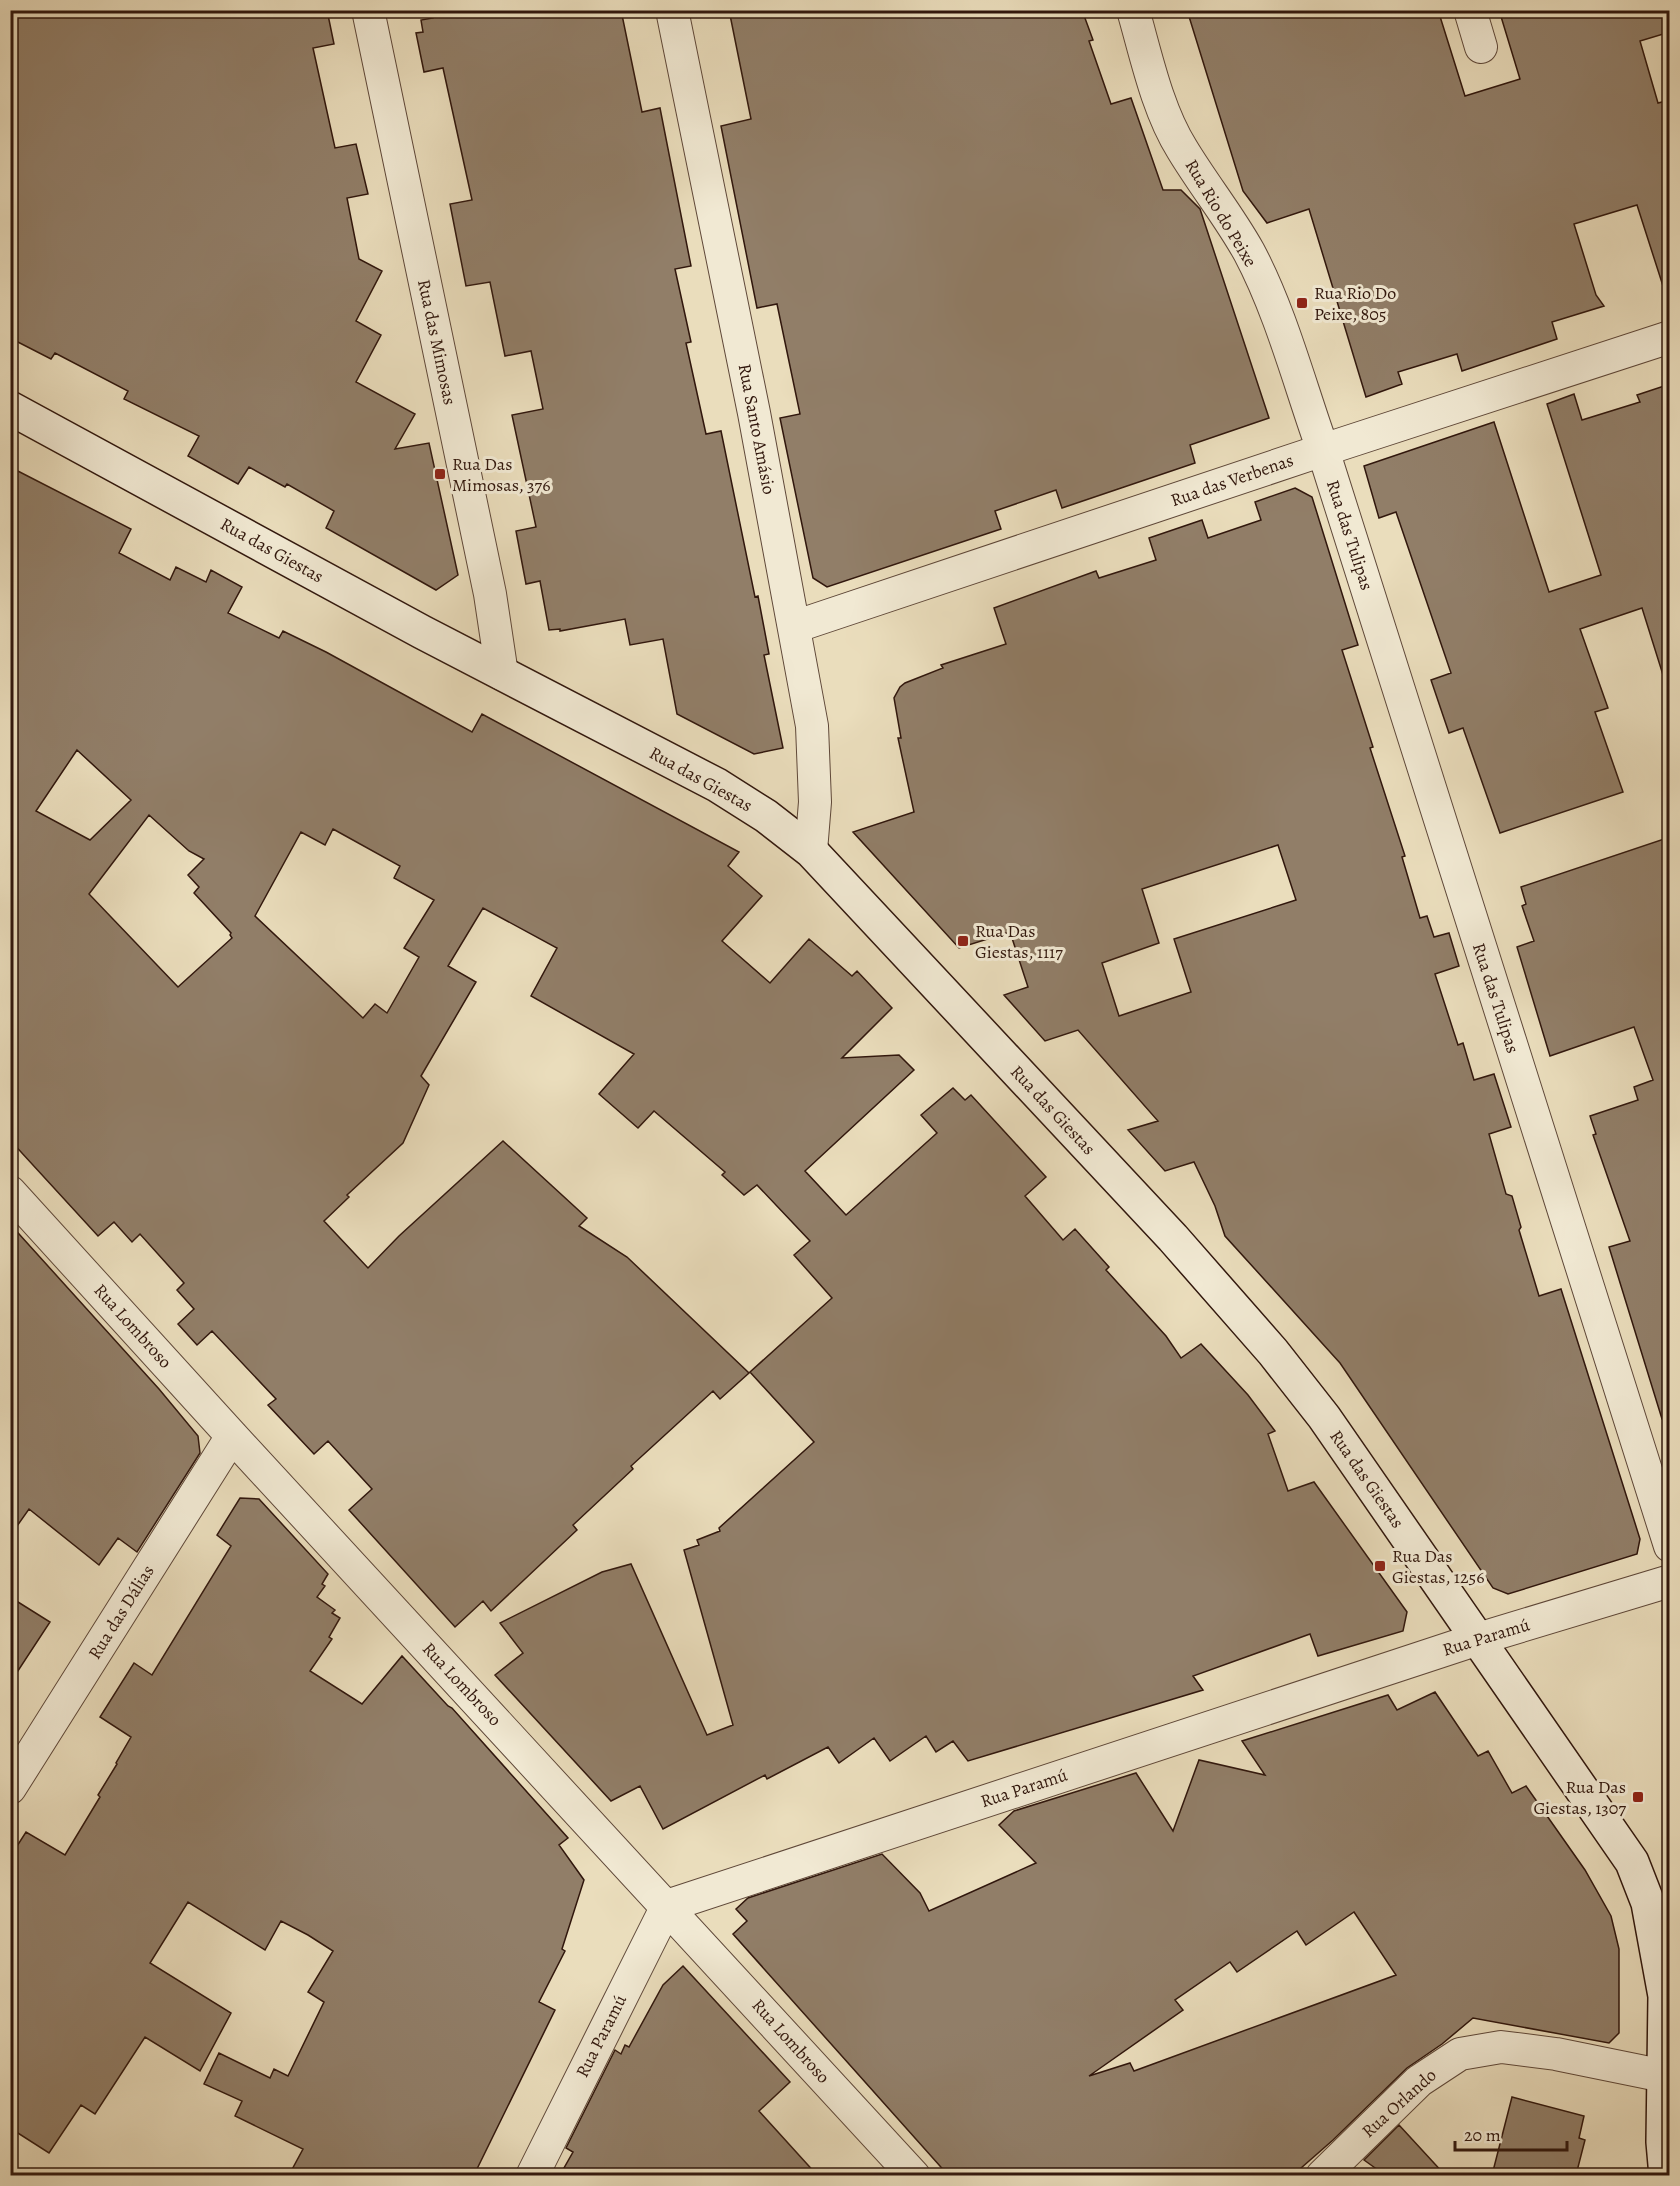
<svg xmlns="http://www.w3.org/2000/svg" width="1680" height="2186" font-family="Alegreya,serif">
	<style>
		.building { fill: #917e68; stroke: #31170d; stroke-width: 1.5; fill-rule: evenodd }
		.lines { fill: none; stroke-linecap: round; stroke-linejoin: round }
		.street-casing { stroke: #5f4839; stroke-width: 34 }
		.secondary-casing { stroke: #31170d; stroke-width: 36 }
		.street { stroke: #f1e9d3; stroke-width: 32 }
		.secondary { stroke: #f1e9d3; stroke-width: 33 }
		.poi-dot { fill: #8f2418; stroke: #f1e9d3; stroke-width: 2 }
		.labels { text-anchor: middle; stroke-width: 6; stroke-linejoin: round; paint-order: stroke }
		.street-label { font-size: 18px; fill: #31170d; stroke: #f1e9d3 }
		.poi-label { font-size: 18px; fill: #31170d; stroke: #f1e9d3; text-anchor: start }
	</style>
	<rect width="100%" height="100%" fill="#eaddbc"/>
	<filter id="stains"><feTurbulence type="fractalNoise" baseFrequency=".00333" numOctaves="4"/><feColorMatrix values="0 0 0 0 .2 0 0 0 0 .09 0 0 0 0 .02 0 0 0 .5 -.17"/></filter>
	<radialGradient id="worn" r=".72"><stop offset=".6" stop-color="#630" stop-opacity="0"/><stop offset="1" stop-color="#630" stop-opacity=".3"/></radialGradient>
	<path class="building" d="M49,10H327L334,44L313,48L335,148L356,144L368,194L347,198L359,259L382,271L356,321L381,335L356,382L415,414L395,449L429,443L458,575L436,590L326,528L334,511L287,484L285,487L249,467L238,484L188,456L199,436L124,399L128,391L55,353L51,359L10,338V19Z
		M432,10H621L642,112L660,108L691,266L675,269L691,342L686,343L706,434L721,431L755,597L758,596L769,654L764,655L783,748L754,754L677,714L663,639L630,645L625,619L560,631V629L549,630L540,581L526,584L516,531L536,527L512,415L543,409L531,351L505,356L490,282L466,286L450,204L472,200L443,68L424,72L416,33L423,32L421,20L433,18Z
		M729,10H1082L1093,40L1089,41L1111,104L1131,98L1163,190H1181L1200,209L1269,418L1190,445L1195,463L1062,508L1056,490L995,511L1001,529L827,587L813,578L780,418L800,414L777,304L757,308L721,126L751,119Z
		M1187,10H1438L1465,96L1520,79L1499,10H1670V32L1640,41L1658,103L1670,100V285L1663,286L1637,205L1574,224L1596,295L1604,306L1552,322L1557,339L1462,371L1457,354L1398,372L1402,384L1366,397L1309,209L1267,223L1243,191Z
		M1670,384V674L1663,675L1642,608L1580,629L1608,708L1595,712L1623,792L1500,833L1463,728L1449,733L1431,680L1451,673L1396,512L1379,518L1364,466L1494,422L1549,592L1601,575L1547,404L1574,394L1582,420L1640,402L1637,395Z
		M10,467L131,529L119,553L170,580L176,567L206,582L211,570L242,587L228,613L279,638L283,631L326,652L472,732L482,714L739,852L728,866L762,896L722,941L770,983L809,939L852,976L857,971L892,1008L842,1058L899,1055L914,1070L805,1171L846,1215L937,1133L921,1115L953,1088L965,1100L971,1095L1046,1177L1025,1196L1063,1240L1075,1229L1109,1267L1106,1270L1166,1336L1181,1358L1201,1344L1248,1395L1275,1431L1268,1434L1288,1491L1314,1482L1407,1612L1403,1631L1318,1656L1310,1634L1193,1676L1203,1690L968,1761L953,1741L936,1752L926,1736L890,1761L874,1738L839,1763L828,1747L767,1779L765,1775L663,1829L640,1786L611,1801L495,1675L523,1653L500,1623L602,1572L631,1564L707,1735L733,1725L684,1550L699,1545L697,1540L720,1531L719,1528L814,1442L750,1372L832,1298L794,1255L810,1241L757,1185L744,1195L722,1175L725,1172L654,1111L638,1128L599,1094L634,1054L531,996L557,948L483,908L448,966L476,982L421,1076L429,1085L403,1143L347,1195L349,1197L324,1221L368,1268L399,1236L503,1141L587,1218L579,1226L627,1257L749,1373L720,1399L713,1391L631,1466L633,1469L573,1525L577,1530L491,1611L483,1601L455,1627L349,1510L372,1489L328,1441L314,1454L268,1405L276,1399L212,1331L197,1345L178,1324L194,1309L177,1290L184,1283L140,1234L132,1242L114,1222L98,1236L10,1140ZM77,750L131,800L90,840L36,811ZM149,815L189,851L204,859L188,875L199,887L194,893L231,933L230,935L232,938L178,987L89,894ZM333,829L400,866L394,878L434,900L404,948L419,957L387,1013L375,1004L363,1018L255,916L301,832L325,845Z
		M1295,488L1312,497L1358,645L1342,650L1373,747L1370,748L1405,856L1402,857L1420,918L1427,916L1434,937L1449,933L1459,966L1435,974L1458,1045L1463,1043L1474,1080L1494,1074L1511,1127L1489,1134L1506,1194L1512,1196L1521,1227L1519,1230L1539,1296L1561,1289L1640,1539L1637,1554L1508,1594L1493,1588L1340,1363L1225,1236L1215,1206L1194,1162L1165,1171L1128,1130L1158,1121L1078,1030L1045,1041L1004,995L1028,987L1010,932L959,948L853,832L914,812L898,738H901L894,698L900,687L905,683L943,668L941,665L1006,644L994,608L1096,571L1099,578L1156,560L1149,538L1202,520L1208,538L1261,520L1255,502ZM1278,845L1296,900L1174,939L1191,992L1119,1016L1102,963L1159,943L1142,889Z
		M1670,837V1418L1662,1419L1609,1247L1630,1241L1593,1135L1596,1134L1590,1116L1638,1100L1634,1087L1653,1080L1634,1027L1550,1056L1517,947L1534,941L1522,906L1526,904L1521,887Z
		M10,1224L159,1389L198,1436L200,1453L137,1552L118,1538L99,1565L29,1509L10,1536Z
		M240,1498L259,1499L328,1574L322,1584L325,1586L317,1597L335,1610L332,1613L340,1618L329,1637L332,1639L310,1671L362,1704L402,1656L448,1706L452,1708L568,1838L559,1845L584,1880L562,1949L565,1951L539,2002L555,2010L474,2175H289L303,2149L235,2116L242,2101L204,2084L219,2053L270,2078L274,2069L288,2076L324,2002L308,1992L333,1951L308,1935L281,1921L265,1950L188,1902L150,1963L231,2013L200,2071L145,2037L95,2114L81,2105L49,2153L10,2128V1857L26,1832L65,1855L100,1797L98,1795L117,1764L116,1763L131,1737L100,1717L134,1663L152,1675L231,1546L217,1535Z
		M10,1597L50,1622L10,1683Z
		M1435,1692L1478,1756L1488,1751L1512,1793L1526,1786L1585,1870L1611,1916L1619,1949V2033L1609,2043L1473,2018L1442,2044L1407,2068L1333,2140L1293,2175H948L733,1934L747,1921L736,1909L748,1898L882,1854L920,1893L929,1911L1036,1863L999,1825L1014,1811L1136,1773L1173,1831L1199,1760L1265,1775L1242,1741L1388,1695L1397,1710ZM1354,1912L1396,1975L1134,2071L1130,2063L1089,2076L1183,2010L1175,2000L1230,1962L1237,1972L1297,1931L1306,1945Z
		M683,1966L790,2082L759,2111L817,2175H560L573,2152L566,2148L615,2050L621,2054L625,2045L629,2047L663,1985Z
		M1512,2097L1584,2116L1579,2138L1585,2140L1576,2175H1492Z
		M1399,2125L1445,2175H1385L1364,2160Z"/>
	<g class="lines">
		<defs>
			<path id="street" d="M368,10L490,594L502,674
				M672,10L754,413L812,726L815,802L811,851
				M1133,10C1146,55 1157,109 1182,149C1203,184 1229,216 1249,252C1281,312 1300,386 1323,450L1670,1546
				M1470,10L1481,47
				M794,627L1323,450L1670,337
				M10,1192L232,1436L914,2176
				M10,1788L232,1436
				M532,2176L667,1906L1478,1639L1670,1581
				M1322,2176L1419,2081L1460,2054L1501,2047L1556,2054L1664,2076"/>
			<path id="secondary" d="M10,408L422,632L717,785L766,816L811,851L1173,1238L1273,1352L1324,1417L1632,1862L1648,1903L1665,1996L1663,2142L1666,2176"/>
		</defs>
		<use href="#street" class="street-casing"/>
		<use href="#secondary" class="secondary-casing"/>
		<use href="#street" class="street"/>
		<use href="#secondary" class="secondary"/>
	</g>
	<g class="poi-dot">
		<rect x="1296" y="297" width="12" height="12" rx="3"/>
		<rect x="434" y="468" width="12" height="12" rx="3"/>
		<rect x="957" y="935" width="12" height="12" rx="3"/>
		<rect x="1374" y="1560" width="12" height="12" rx="3"/>
		<rect x="1632" y="1791" width="12" height="12" rx="3"/>
	</g>
	<g class="labels">
		<g class="street-label">
			<text transform="translate(1221 213) rotate(59)" y="6">Rua Rio do Peixe</text>
			<text transform="translate(437 342) rotate(78)" y="6">Rua das Mimosas</text>
			<text transform="translate(757 429) rotate(79)" y="6">Rua Santo Amásio</text>
			<text transform="translate(1232 480) rotate(-19)" y="6">Rua das Verbenas</text>
			<text transform="translate(1350 535) rotate(72)" y="6">Rua das Tulipas</text>
			<text transform="translate(272 550) rotate(29)" y="6">Rua das Giestas</text>
			<text transform="translate(701 779) rotate(29)" y="6">Rua das Giestas</text>
			<text transform="translate(1496 998) rotate(72)" y="6">Rua das Tulipas</text>
			<text transform="translate(1053 1110) rotate(47)" y="6">Rua das Giestas</text>
			<text transform="translate(133 1326) rotate(48)" y="6">Rua Lombroso</text>
			<text transform="translate(1367 1479) rotate(55)" y="6">Rua das Giestas</text>
			<text transform="translate(121 1612) rotate(-58)" y="6">Rua das Dálias</text>
			<text transform="translate(1486 1637) rotate(-17)" y="6">Rua Paramú</text>
			<text transform="translate(462 1684) rotate(47)" y="6">Rua Lombroso</text>
			<text transform="translate(1024 1788) rotate(-18)" y="6">Rua Paramú</text>
			<text transform="translate(601 2036) rotate(-63)" y="6">Rua Paramú</text>
			<text transform="translate(791 2041) rotate(48)" y="6">Rua Lombroso</text>
			<text transform="translate(1399 2103) rotate(-42)" y="6">Rua Orlando</text>
		</g>
		<g class="poi-label">
			<text x="1314" y="299">Rua Rio Do<tspan x="1314" dy="21">Peixe, 805</tspan></text>
			<text x="452" y="470">Rua Das<tspan x="452" dy="21">Mimosas, 376</tspan></text>
			<text x="975" y="937">Rua Das<tspan x="975" dy="21">Giestas, 1117</tspan></text>
			<text x="1392" y="1562">Rua Das<tspan x="1392" dy="21">Giestas, 1256</tspan></text>
			<text x="1626" y="1793" text-anchor="end">Rua Das<tspan x="1626" dy="21">Giestas, 1307</tspan></text>
		</g>
	</g>
	<rect width="1680" height="2186" fill="none" stroke="#eaddbc" stroke-width="36"/>
	<rect x="12" y="12" width="1656" height="2162" fill="none" stroke="#31170d" stroke-width="3"/>
	<rect x="18" y="18" width="1644" height="2150" fill="none" stroke="#31170d" stroke-width="1.5"/>
	<path d="M1455 2141v9h112v-9" fill="none" stroke="#31170d" stroke-width="3"/>
	<text x="1464" y="2141" font-size="18" fill="#31170d" stroke="#f1e9d3" stroke-width="4.5" paint-order="stroke">20 m</text>
	<rect width="100%" height="100%" filter="url(#stains)"/>
	<rect width="100%" height="100%" fill="url(#worn)"/>
</svg>
